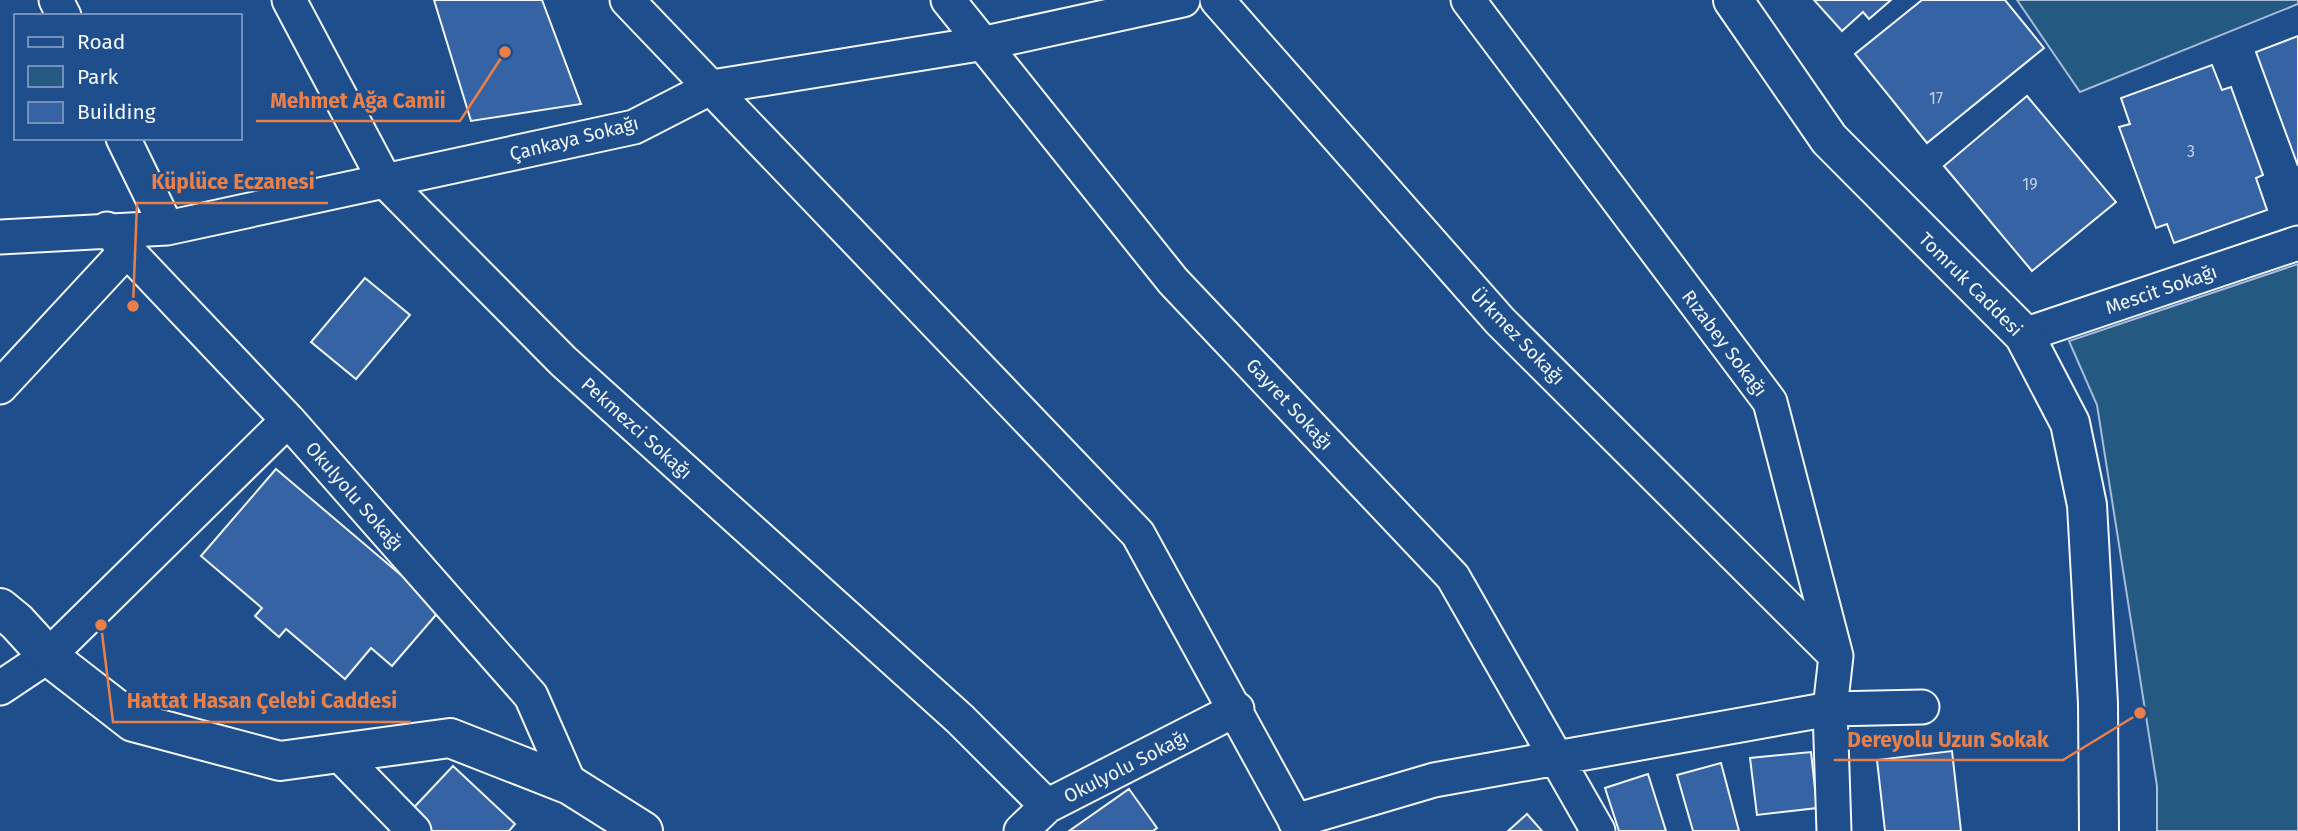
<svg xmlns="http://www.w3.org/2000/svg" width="2298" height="831" font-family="'Fira Sans',sans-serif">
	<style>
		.green { fill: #245a82; stroke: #a8bbd7; stroke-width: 2 }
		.building { fill: #3563a3; stroke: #f2f6ff; stroke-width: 2 }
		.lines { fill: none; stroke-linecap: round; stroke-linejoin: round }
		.minor-casing { stroke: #f2f6ff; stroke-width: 37 }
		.tertiary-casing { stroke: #f2f6ff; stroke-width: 42 }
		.secondary-casing { stroke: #f2f6ff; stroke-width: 42 }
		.minor { stroke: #1f4e8c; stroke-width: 33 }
		.tertiary { stroke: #1f4e8c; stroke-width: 38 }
		.secondary { stroke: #1f4e8c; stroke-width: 38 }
		.labels { text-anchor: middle; stroke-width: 5; stroke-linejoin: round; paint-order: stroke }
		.number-label { font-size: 16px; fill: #c3d1e8 }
		.street-label { font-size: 19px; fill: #f2f6ff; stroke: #1f4e8c }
		.leader { fill: none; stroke: #ea8049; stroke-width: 2.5 }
		.callout-dot { fill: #ea8049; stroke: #1f4e8c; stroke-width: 2.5 }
		.callout-label { font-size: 21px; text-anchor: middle; font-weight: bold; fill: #ea8049; stroke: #1f4e8c; stroke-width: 5; stroke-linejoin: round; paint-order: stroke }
	</style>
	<rect width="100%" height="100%" fill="#1f4e8c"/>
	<path class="green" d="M2017,0H2298V4L2080,92Z
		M2298,264V831H2157V786L2097,405L2069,341Z"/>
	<path class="building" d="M434,0H542L581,104L471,121Z
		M1814,0H1891L1869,19L1863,12L1842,31Z
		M1922,0H2005L2044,48L1927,143L1855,54Z
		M2298,36V166L2256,52Z
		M2212,65L2222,90L2231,87L2263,175L2256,178L2267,210L2174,243L2167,224L2156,228L2119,127L2130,124L2121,98Z
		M2027,96L2116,202L2032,271L1944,166Z
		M365,278L410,315L356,379L311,342Z
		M276,469L441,609L392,666L371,648L345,679L286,629L279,637L255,616L262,608L201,556Z
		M1952,751L1961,831H1885L1877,760Z
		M1811,752L1817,808L1757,815L1750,758Z
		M1721,763L1739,831H1693L1677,775Z
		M453,766L515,824L509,831H419L404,818Z
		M1648,774L1666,831H1619L1605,788Z
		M1129,789L1157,828L1153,831H1069Z
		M1527,814L1542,831H1508Z"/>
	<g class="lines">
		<defs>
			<path id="minor" d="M56,0L64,16
				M289,0L385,181L563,361L960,719L1047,806
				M627,0L1138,534L1301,831
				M948,0L1173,281L1453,577L1598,831
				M1217,0L1500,321L1834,654
				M1468,0L1770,402L1836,656L1830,709L1834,831
				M123,138L167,228
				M107,229L288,420L531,696L570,785
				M0,237L167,228L634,127L712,87L985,43L1183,0
				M2024,335L2298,243
				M0,387L127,250
				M0,688L48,656L288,420
				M340,755L414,831
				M1295,821L1434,780L1830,709L1922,707
				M1021,831L1047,806L1237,709"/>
			<path id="tertiary" d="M0,608L17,622L48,656L133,722L280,761L450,738L570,785L643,831"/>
			<path id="secondary" d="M1733,0L1829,139L2024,335L2070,423L2087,505L2098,703L2099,831"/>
		</defs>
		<use href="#minor" class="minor-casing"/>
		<use href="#tertiary" class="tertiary-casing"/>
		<use href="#secondary" class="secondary-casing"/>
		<use href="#minor" class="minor"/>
		<use href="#tertiary" class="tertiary"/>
		<use href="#secondary" class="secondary"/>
	</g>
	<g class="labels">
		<g class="number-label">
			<text x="1936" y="104">17</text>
			<text x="2191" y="157">3</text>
			<text x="2030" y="190">19</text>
		</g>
		<g class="street-label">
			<text transform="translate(574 138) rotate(-14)" y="7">Çankaya Sokağı</text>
			<text transform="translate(1971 284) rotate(45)" y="7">Tomruk Caddesi</text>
			<text transform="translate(2161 289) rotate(-19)" y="7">Mescit Sokağı</text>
			<text transform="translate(1518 336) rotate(46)" y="7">Ürkmez Sokağı</text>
			<text transform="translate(1725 343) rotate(53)" y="7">Rızabey Sokağı</text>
			<text transform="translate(1290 404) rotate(47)" y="7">Gayret Sokağı</text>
			<text transform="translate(637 428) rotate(42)" y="7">Pekmezci Sokağı</text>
			<text transform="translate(355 496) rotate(49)" y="7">Okulyolu Sokağı</text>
			<text transform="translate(1126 766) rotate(-27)" y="7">Okulyolu Sokağı</text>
		</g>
	</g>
	<path class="leader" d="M505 52L460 121H256M133 306L137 203H328M101 625L113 722H411M2140 713L2063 760H1834"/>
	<g class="callout-dot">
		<circle cx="505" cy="52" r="7"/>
		<circle cx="133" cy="306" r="7"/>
		<circle cx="101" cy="625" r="7"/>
		<circle cx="2140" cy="713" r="7"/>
	</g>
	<g class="callout-label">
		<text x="358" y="108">Mehmet Ağa Camii</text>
		<text x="233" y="189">Küplüce Eczanesi</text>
		<text x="262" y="708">Hattat Hasan Çelebi Caddesi</text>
		<text x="1948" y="747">Dereyolu Uzun Sokak</text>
	</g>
	<rect x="14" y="14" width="228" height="126" fill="#1f4e8c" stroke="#7391ba" stroke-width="2"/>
	<rect x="28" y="37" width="35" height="10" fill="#1f4e8c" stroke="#7391ba" stroke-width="2"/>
	<text x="77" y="49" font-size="21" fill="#f2f6ff">Road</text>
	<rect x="28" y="66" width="35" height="21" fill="#245a82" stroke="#7391ba" stroke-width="2"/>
	<text x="77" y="84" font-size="21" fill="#f2f6ff">Park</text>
	<rect x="28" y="102" width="35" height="21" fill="#3563a3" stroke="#7391ba" stroke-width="2"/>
	<text x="77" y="119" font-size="21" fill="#f2f6ff">Building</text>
</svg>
